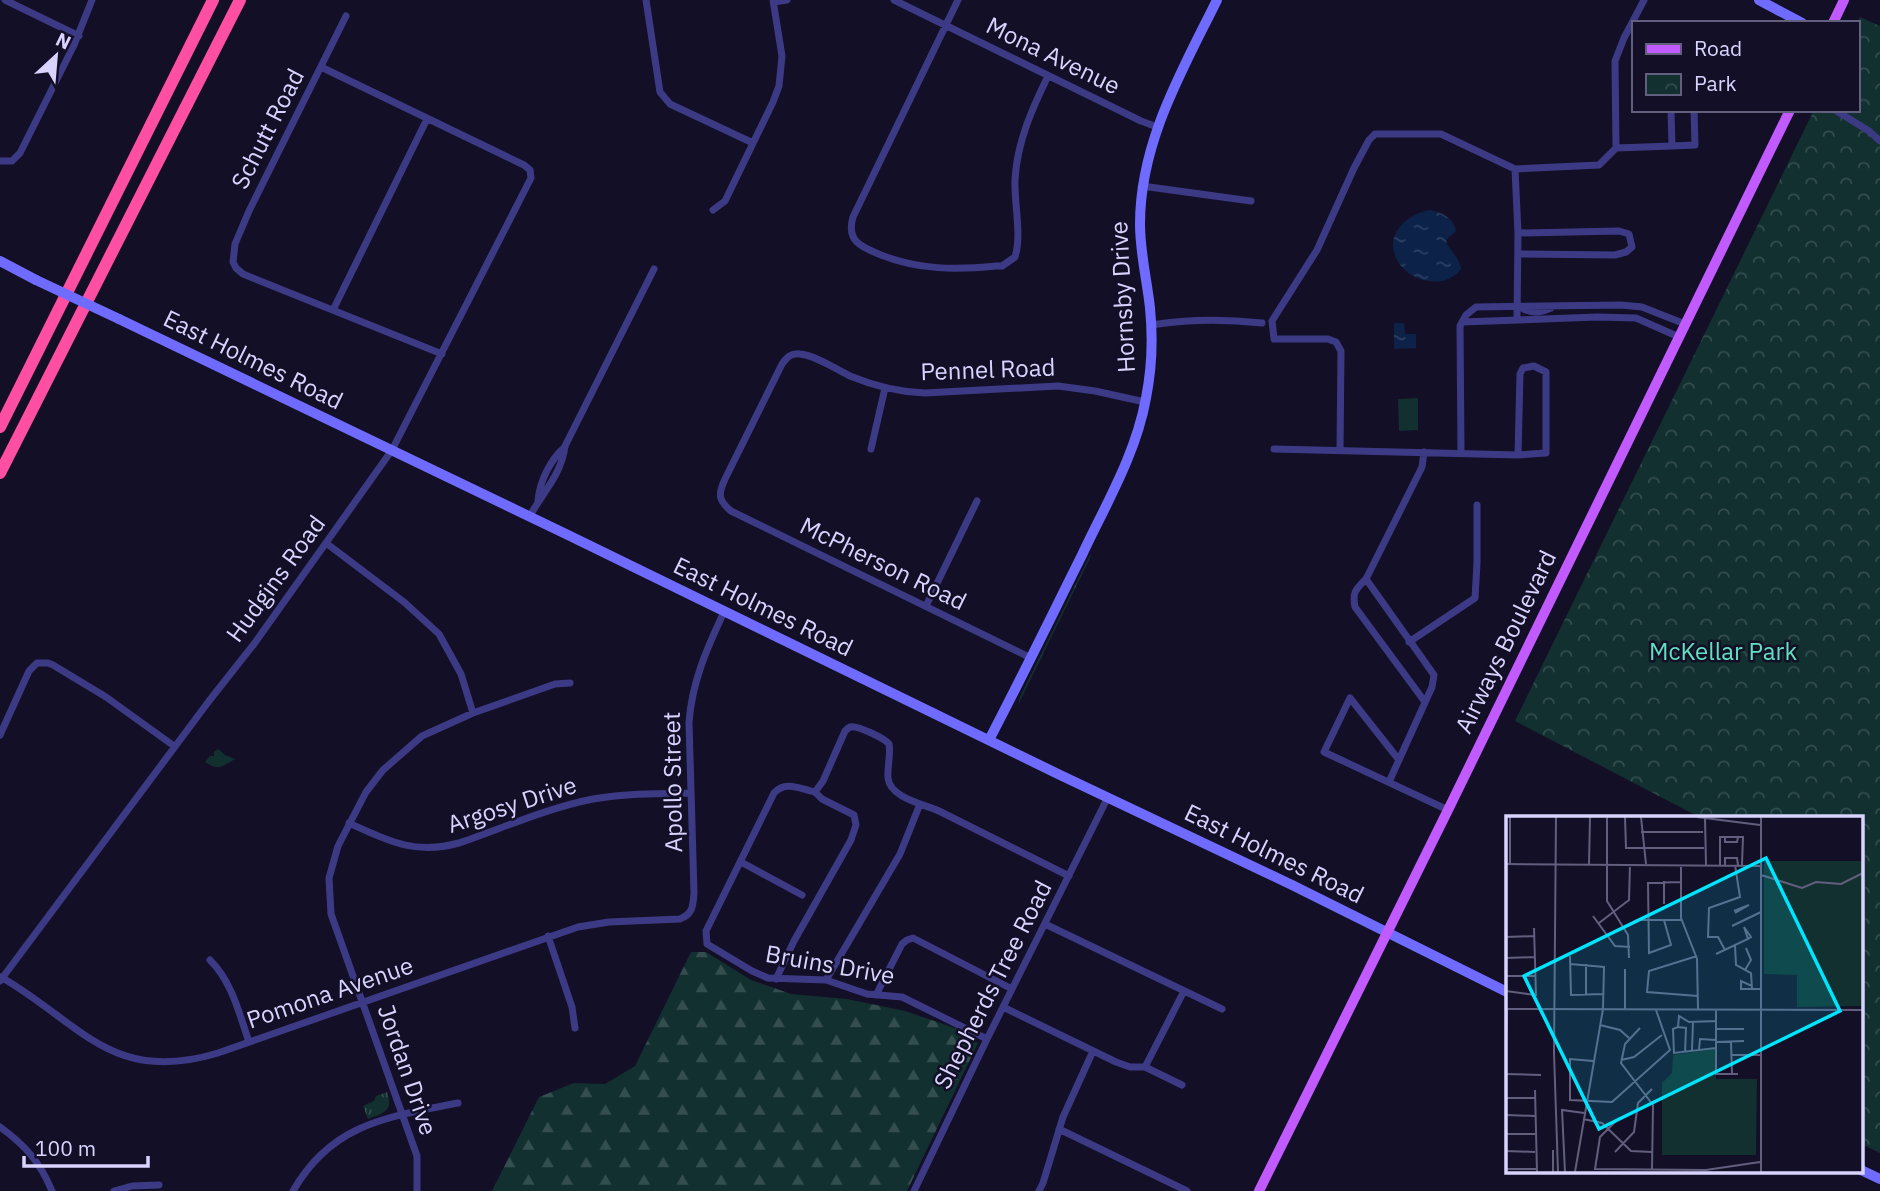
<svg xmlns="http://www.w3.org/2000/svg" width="1880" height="1191" font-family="'IBM Plex Sans',sans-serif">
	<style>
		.grass { fill: url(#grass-tufts) }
		.forest { fill: url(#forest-firs) }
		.park { fill: url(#park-crowns) }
		.garden { fill: #12302f }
		.water { fill: url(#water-ripples) }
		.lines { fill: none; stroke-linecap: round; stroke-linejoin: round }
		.street { stroke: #3d3a85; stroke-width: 7 }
		.secondary { stroke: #6f6bff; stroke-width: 10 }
		.primary { stroke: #c25bff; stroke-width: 10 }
		.highway { stroke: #ff4fa3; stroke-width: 12 }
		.secondary-bridge { stroke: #6f6bff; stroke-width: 10 }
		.labels { text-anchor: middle; stroke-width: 5; stroke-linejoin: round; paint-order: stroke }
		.street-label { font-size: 24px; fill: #d9d4ff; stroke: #130f26 }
		.park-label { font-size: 24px; fill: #5fe0c0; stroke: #130f26 }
		.inset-road { fill: none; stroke: #625e7d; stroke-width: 2 }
		.view { fill: #00e5ff; fill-opacity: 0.15; stroke: #00e5ff; stroke-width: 3.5 }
		.inset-edge { fill: none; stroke: #d9d4ff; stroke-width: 3.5 }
	</style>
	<defs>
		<pattern id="grass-tufts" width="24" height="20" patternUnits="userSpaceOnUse" patternTransform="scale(1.75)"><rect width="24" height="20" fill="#12302f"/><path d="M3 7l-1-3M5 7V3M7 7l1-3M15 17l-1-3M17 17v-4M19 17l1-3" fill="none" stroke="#344d4e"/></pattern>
		<pattern id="forest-firs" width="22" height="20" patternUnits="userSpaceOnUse" patternTransform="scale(1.75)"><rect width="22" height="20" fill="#12302f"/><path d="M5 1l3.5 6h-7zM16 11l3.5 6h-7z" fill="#344d4e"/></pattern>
		<pattern id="park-crowns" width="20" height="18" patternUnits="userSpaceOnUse" patternTransform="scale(1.75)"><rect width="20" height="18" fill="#12302f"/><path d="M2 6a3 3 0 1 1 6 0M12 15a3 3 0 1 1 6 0" fill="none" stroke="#344d4e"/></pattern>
		<pattern id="water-ripples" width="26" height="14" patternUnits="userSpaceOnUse" patternTransform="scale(1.75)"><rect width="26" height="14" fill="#0c2248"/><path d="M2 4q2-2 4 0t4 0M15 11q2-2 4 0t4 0" fill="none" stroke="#2f4163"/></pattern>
	</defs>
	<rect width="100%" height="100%" fill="#130f26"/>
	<path class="grass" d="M1090,555L1091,556L1018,705L1020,697Z
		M218,749L225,755L235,759C221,767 219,771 205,762L210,756H214V752Z
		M387,1092C394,1111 384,1113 368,1119L363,1106L374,1101L376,1096Z"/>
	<path class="forest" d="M691,952H706L751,980L791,994L847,999L905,1011L958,1029L978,1043L907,1191H492L539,1097L574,1083L605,1084L635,1066Z"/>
	<path class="park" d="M1860,17L1880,26V1153L1861,1144V818H1701L1515,721L1814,110H1857V23Z"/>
	<path class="garden" d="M1418,398V430L1399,431L1398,399Z"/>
	<path class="water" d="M1430,210C1441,212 1454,218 1456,231L1446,240C1449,252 1459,255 1461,269C1447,288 1417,284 1402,267C1380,241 1402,215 1430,210Z
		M1394,323H1404L1405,334H1416V348L1394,349Z"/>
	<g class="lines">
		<path class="street" d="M5,0L79,36
			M646,0L660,92L670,104L753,143
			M894,0L1141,121L1157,127
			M958,0L853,217C846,241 861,247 881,255C919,270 956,270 996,266H1002L1015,257C1022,235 1014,203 1015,180C1017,142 1032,109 1048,76
			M774,2L787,0
			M346,16L249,211L235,244L233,262L236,268L243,274L442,354
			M1835,110L1869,131L1880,141
			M1672,146L1695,145L1694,110
			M1616,148L1672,146L1671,110
			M0,161H12L20,153L74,45L92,0
			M1515,169L1518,233L1517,319
			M1142,186L1251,201
			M713,210L725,201L773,102L779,86L782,56L773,0
			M1518,254L1615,255L1626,252L1632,247L1629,234L1619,231L1518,233
			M1522,308C1531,314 1542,312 1551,308
			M333,310L427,119
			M1462,322L1597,317L1636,318L1679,337
			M1151,325C1188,319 1224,319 1262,323
			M871,449L885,388
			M1274,449L1518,455L1546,453V372L1534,366L1523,368L1520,374L1518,455
			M1340,450L1341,351L1336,342L1328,339H1274L1272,321L1317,250L1354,168L1369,140L1375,134H1441L1515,169L1599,165L1616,148L1615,61L1624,38L1644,0
			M1461,453L1460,326L1466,315L1476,307L1621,305L1642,307L1685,324
			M538,500C540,481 550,460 565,447
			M530,516C542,493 562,474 565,446L654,269
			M326,543L404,602L439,634L461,674L473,713
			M1366,579C1356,589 1352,592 1355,607L1425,702
			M926,606L977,501
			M1409,642L1475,598L1477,563V505
			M1031,658L731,511C718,500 718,494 725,479L782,364C787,357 791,353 800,354C814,355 836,369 850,376C874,386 898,392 925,393L1058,386L1095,391L1145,402
			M0,735L29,671L37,663H48L53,665L106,697L174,746
			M1399,760L1350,698L1324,752L1448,810
			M1389,782L1432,687L1434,675L1366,579L1422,467L1424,452
			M349,823C388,841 415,855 459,843C503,828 547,808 593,799C625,793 658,794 691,793
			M741,862L802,895
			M1045,924L1222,1009
			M548,936L572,1007L575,1028
			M210,960C232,982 239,1013 249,1042
			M1,977C82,1024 112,1085 218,1053L578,927L609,922L680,919C693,914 693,906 694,893L689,722C692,682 707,648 724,612
			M776,979L794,941L851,840L856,825L854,815L822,799L815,792
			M826,980L900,854L920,804
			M0,981L209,701L254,644L392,450L531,178L530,170L524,165L321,67
			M876,995L902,944L907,940L913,938L1012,989
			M1003,1007L1116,1062L1130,1067H1145L1182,1085
			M987,1039L902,997L867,994L826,980L768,978L752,971L707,944L706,931L774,793C785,780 801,789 815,792L823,781L845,731C846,730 848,728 850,727C857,725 884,738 889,744C891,755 887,767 888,778C890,798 924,804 939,811L1069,876
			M1145,1067L1184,991
			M0,1127C25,1145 40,1162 52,1191
			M1059,1129L1187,1191
			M114,1191L132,1186L159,1185
			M293,1191C332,1123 388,1117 458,1103
			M417,1191V1156L331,914L329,878L338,846L366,792L383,770L422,736L473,713L555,684L570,683
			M914,1191L987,1039L1108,797
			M1039,1191L1043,1183L1063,1117L1093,1051"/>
		<path class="secondary" d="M1759,0L1802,23
			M0,261L36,280
			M119,319L568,535L1058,774L1292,885L1507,992
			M989,740C1021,679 1051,617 1082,555C1106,504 1136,454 1146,398C1152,368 1153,338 1150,308C1147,280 1140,253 1140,224C1140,142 1182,71 1217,0
			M1861,1170L1880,1179"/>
		<path class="primary" d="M1833,23L1844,0
			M1259,1191L1448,810L1790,110"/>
		<path class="highway" d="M0,427L213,0
			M0,473L240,0"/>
		<path class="secondary-bridge" d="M36,280L119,319"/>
	</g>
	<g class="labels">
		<g class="street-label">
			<text transform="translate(1053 56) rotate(26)" y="8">Mona Avenue</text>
			<text transform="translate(268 129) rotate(-63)" y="8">Schutt Road</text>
			<text transform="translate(1123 297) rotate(-93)" y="8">Hornsby Drive</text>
			<text transform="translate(253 360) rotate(26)" y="8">East Holmes Road</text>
			<text transform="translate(988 370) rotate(-2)" y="8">Pennel Road</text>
			<text transform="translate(883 564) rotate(26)" y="8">McPherson Road</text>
			<text transform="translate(276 579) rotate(-54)" y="8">Hudgins Road</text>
			<text transform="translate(763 607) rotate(26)" y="8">East Holmes Road</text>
			<text transform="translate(1506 642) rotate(-64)" y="8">Airways Boulevard</text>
			<text transform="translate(673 782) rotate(-91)" y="8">Apollo Street</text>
			<text transform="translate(512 805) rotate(-18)" y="8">Argosy Drive</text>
			<text transform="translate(1274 854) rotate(26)" y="8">East Holmes Road</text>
			<text transform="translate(830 965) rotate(10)" y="8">Bruins Drive</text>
			<text transform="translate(993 985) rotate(-63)" y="8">Shepherds Tree Road</text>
			<text transform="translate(330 993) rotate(-19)" y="8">Pomona Avenue</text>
			<text transform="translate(407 1070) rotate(71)" y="8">Jordan Drive</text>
		</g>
		<g class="park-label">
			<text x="1723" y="660">McKellar Park</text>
		</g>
	</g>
	<g transform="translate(1506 816)">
		<rect width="357" height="357" fill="#130f26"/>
		<path d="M209,233L210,263H251L250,339H156V267L166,257L167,239Z" fill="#12302f"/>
		<path d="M258,45H357V190L291,191V159L258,158Z" fill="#12302f"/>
		<path class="inset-road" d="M50,1L48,237L52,356M101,1V85L122,119L123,142M119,1L120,32H198M135,1L140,48M191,1L254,9M199,3L200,49M135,16H197M219,21V26H231L232,21M0,48L255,50M4,48V1M83,48L84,1M175,49V102L191,143L192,193M214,49V21H237L236,49M219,49V42H231L232,49M255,59L296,72L310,66L335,68L357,57M158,88V65M228,95L243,89L229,97M87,100L109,130L124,131M158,104L165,129L143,137L142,67L175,66M93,107L123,84L124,48M226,110L255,96M118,112L131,104H175M0,121L29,120M229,129L230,149L245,157L246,173M219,134L212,121H202L203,92L234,81L229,49M210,138L242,123L245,121L238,111L242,123M64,140L65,179L97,178M191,140L143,155L141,176L192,180M0,142L29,141M64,148L98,151L97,193L69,356M239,154L245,144L240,132M0,160H30M246,170L235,165V173H255M0,175L30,179L28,112M80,179V148M0,193L357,194M119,193V153M210,193V258H232M94,209L114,214L123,222M172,211L180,212L179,237M134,212L119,228L115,247L147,289L146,353M210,213H238M210,226L238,225M225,226L226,258M0,229L1,193M0,231V257M210,232L168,237L167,213L172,211L173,200L183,206L210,205M193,233L194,223L210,224M186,234L187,206M225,239H254M115,244L128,241L156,219M87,245L64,243V284L106,286L164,234L150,194M0,258L35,259M29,274L31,356M0,282H29M0,299L29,300M113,302L94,321L89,353L200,354L254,346M77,303L96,307L125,335L146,336M0,318H29M47,334V356M0,335L29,336M109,336L128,316L132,287L146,273M0,353H31M59,356L56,294L78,297M255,356V1"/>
		<path class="view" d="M260,42L334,195L93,313L18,160Z"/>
		<rect width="357" height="357" class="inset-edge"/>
	</g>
	<rect x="1632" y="21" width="228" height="91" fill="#130f26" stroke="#625e7d" stroke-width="2"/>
	<rect x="1646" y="44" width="35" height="10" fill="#c25bff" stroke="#625e7d" stroke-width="2"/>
	<text x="1694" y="56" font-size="21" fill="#d9d4ff">Road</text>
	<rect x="1646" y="74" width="35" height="21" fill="url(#park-crowns)" stroke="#625e7d" stroke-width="2"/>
	<text x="1694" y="91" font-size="21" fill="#d9d4ff">Park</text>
	<g transform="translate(56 56) rotate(26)" stroke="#130f26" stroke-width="5" paint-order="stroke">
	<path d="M0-5L12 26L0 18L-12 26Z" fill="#d9d4ff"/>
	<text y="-10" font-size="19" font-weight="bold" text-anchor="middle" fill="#d9d4ff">N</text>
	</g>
	<path d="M24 1156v10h124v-10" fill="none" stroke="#d9d4ff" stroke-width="3.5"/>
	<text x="35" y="1156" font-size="21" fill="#d9d4ff" stroke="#130f26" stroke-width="5" paint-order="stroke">100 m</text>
</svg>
